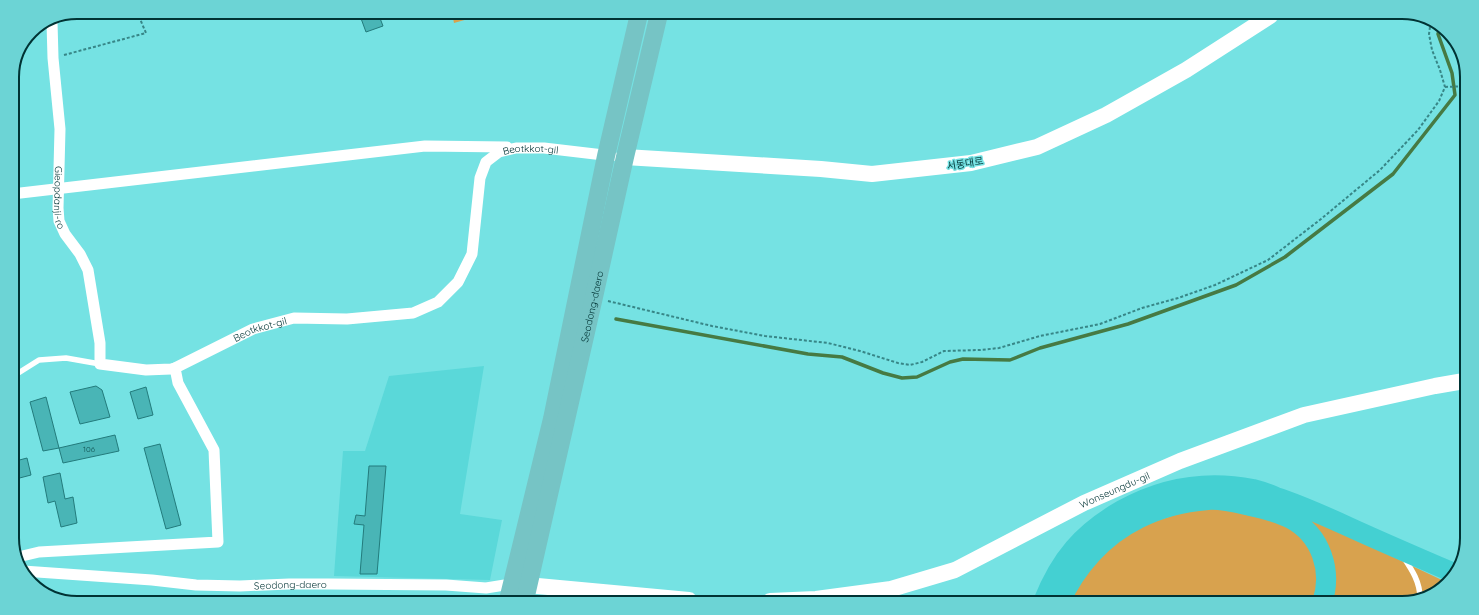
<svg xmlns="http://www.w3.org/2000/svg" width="1479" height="615" font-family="Quicksand,'Noto Sans KR',sans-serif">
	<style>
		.built { fill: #5ad8d9 }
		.green { fill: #d8a24e }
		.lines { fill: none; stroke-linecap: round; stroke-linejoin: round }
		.stream { stroke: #467a43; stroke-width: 3.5 }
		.building { fill: #49b5b6; stroke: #237b7c }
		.path { stroke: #378687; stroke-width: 2; stroke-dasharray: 3 2; stroke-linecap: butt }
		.lane { stroke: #fff; stroke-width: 5.5 }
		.street { stroke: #fff; stroke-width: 11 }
		.secondary { stroke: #fff; stroke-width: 16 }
		.primary { stroke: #76c4c5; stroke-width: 18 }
		.highway { stroke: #44d0d2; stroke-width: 20 }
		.labels { text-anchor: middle; stroke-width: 3; stroke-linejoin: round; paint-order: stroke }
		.number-label { font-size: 8px; fill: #125454 }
		.street-label { font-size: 10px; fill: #003334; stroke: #75e2e3 }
		.rim { fill: none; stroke: #003334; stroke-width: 2 }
	</style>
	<rect width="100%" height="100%" fill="#75e2e3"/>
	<path class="built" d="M484,366L460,514L502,520L490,580L334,576L343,451H365L389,376Z"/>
	<path class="green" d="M452,13H489L454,23Z
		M1237,508L1277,519L1299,533L1312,550L1320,572L1315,603L1068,602L1097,558L1135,528L1193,509Z
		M1307,516L1446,582L1438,592L1403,603H1332Z"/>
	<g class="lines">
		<path class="stream" d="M616,319L808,354L842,357L883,373L902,378L917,377L950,362L963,359L1010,360L1040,348L1128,324L1236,285L1285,257L1393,174L1455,95L1452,73L1438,34L1440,27"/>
	</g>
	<path class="building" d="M359,13H378L383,26L366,32Z
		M96,386L102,390L110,417L80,424L70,392Z
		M146,387L153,415L138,419L130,392Z
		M46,397L59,448L43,451L30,402Z
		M115,435L119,451L63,463L59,448Z
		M160,444L181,525L166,529L144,448Z
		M27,458L31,475L12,480V462Z
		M369,466H386L377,574H360L364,525L354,524L356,515L365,516Z
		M60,473L65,499L73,497L77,523L61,527L55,501L48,503L43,477Z"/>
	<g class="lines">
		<path class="path" d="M1450,34L1452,45L1467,79
			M64,55L146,33L137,12
			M1445,87L1467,86
			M608,301L712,326L765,336L828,343L860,351L898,363L910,365L922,362L944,351L980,350L999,348L1040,336L1100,324L1142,308L1178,298L1215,285L1268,260L1321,219L1380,170L1418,130L1439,101L1445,87L1440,70L1432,50L1429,34L1431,20"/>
		<path class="lane" d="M12,377L39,360L66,358L100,364
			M1404,558C1412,570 1420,582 1420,598"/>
		<g class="street">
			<path id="s1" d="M52,22L53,58L60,129L58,208L59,221L65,234L80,254L88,270L100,343V364L146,370L171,369L175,368"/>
			<path d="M12,194L425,146L507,147"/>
			<path id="s2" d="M18,557L39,552L218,542L214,450L178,383L175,368L253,329L294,318L347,319L413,313L438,302L458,282L472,254L480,178L486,162L499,152L516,148H544L612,156"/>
			<path id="s3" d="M23,571L152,580L196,585L240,586L289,584H329L446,585L486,588L511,584"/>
		</g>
		<g class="secondary">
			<path d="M625,157L821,169L872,174L971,163L1037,147L1106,115L1186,70L1270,16"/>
			<path d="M516,584L689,600"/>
			<path id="s4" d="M770,601L816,599L891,589L955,570L1084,503L1180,461L1304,415L1435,386L1464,381"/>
		</g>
		<g class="primary">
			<path d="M508,600L552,419L606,156L639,14"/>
			<path id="s5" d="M525,600L594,297L625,157L659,14"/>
		</g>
		<path class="highway" d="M1043,602C1060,559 1082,533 1122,510C1163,487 1207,480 1253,489C1261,491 1269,494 1276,497C1301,505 1325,516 1349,527C1384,543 1419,558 1454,573
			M1060,602C1076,567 1103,536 1138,519C1159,508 1184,502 1208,500C1222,499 1237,503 1250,506C1264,509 1278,512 1291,519C1321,535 1333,571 1322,603"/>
	</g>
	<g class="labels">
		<g class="number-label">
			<text x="89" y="452">106</text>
		</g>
		<g class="street-label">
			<text dy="4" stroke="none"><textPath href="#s2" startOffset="862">Beotkkot-gil</textPath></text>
			<text transform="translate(965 163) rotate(-9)" y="4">서동대로</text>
			<text dy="4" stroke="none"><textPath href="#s1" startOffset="176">Gieopdanji-ro</textPath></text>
			<text dy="4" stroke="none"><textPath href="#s5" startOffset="301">Seodong-daero</textPath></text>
			<text dy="4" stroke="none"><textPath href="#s2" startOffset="478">Beotkkot-gil</textPath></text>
			<text dy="4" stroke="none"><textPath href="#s4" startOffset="367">Wonseungdu-gil</textPath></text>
			<text dy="4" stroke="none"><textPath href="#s3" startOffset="268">Seodong-daero</textPath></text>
		</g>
	</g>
	<path d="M0 0H1479V615H0ZM77 19H1402A58 58 0 0 1 1460 77V538A58 58 0 0 1 1402 596H77A58 58 0 0 1 19 538V77A58 58 0 0 1 77 19Z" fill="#6cd4d5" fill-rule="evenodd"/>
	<path class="rim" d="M77 19H1402A58 58 0 0 1 1460 77V538A58 58 0 0 1 1402 596H77A58 58 0 0 1 19 538V77A58 58 0 0 1 77 19Z"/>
</svg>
